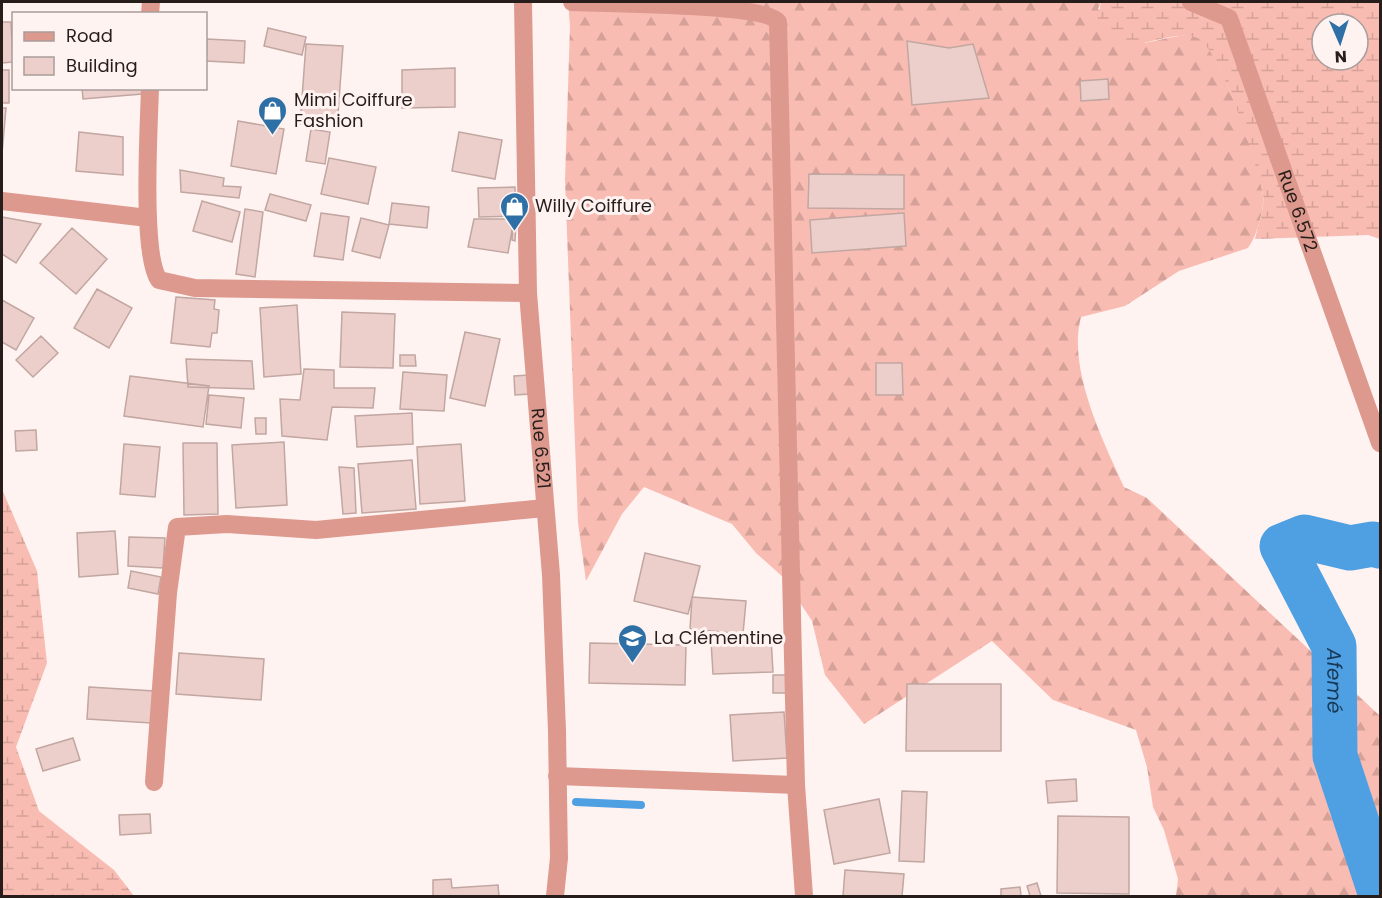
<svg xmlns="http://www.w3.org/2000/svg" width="1382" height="898" font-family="Poppins,sans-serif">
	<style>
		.forest { fill: url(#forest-firs) }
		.wetland { fill: url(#wetland-marsh); fill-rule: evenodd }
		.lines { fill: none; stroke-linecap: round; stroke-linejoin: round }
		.stream { stroke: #4f9fe3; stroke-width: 8 }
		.river { stroke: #4f9fe3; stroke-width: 45 }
		.building { fill: #eccfcb; stroke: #c1a6a1; stroke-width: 1.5 }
		.street { stroke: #dd998e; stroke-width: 18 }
		.labels { text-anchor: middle; stroke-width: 6; stroke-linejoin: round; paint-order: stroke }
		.poi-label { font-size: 18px; fill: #271d1b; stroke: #fff3f1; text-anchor: start }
		.street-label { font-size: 18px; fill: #271d1b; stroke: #fff3f1 }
		.water-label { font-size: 20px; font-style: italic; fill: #183955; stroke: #fff3f1 }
	</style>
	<defs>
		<pattern id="forest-firs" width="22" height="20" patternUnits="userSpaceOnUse" patternTransform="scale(1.5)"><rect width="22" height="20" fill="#f9bcb2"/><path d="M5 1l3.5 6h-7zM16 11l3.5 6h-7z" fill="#d5a198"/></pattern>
		<pattern id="wetland-marsh" width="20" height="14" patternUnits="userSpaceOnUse" patternTransform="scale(1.5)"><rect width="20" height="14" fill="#f9bcb2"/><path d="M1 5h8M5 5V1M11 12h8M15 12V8" fill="none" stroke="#d5a198"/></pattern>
	</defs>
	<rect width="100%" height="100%" fill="#fff3f1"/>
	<path class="forest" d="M568,2H1101L1098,9L1144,43C1159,41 1186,31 1199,38C1220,49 1261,170 1263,195C1264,211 1257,236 1248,248L1179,271L1125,306L1081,317C1067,368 1103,441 1124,487L1147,498L1380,716V896H1176L1178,879L1164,830L1153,807L1147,767L1136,730L1053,700L992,641L864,724L825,675L812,621L784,578L756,553L732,524L644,487L622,514L586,581L578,523L565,180L570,26Z"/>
	<path class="wetland" d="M1101,2H1380V239L1368,235L1255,239C1258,226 1265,207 1263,194C1258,168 1220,43 1195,37C1159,29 1132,63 1096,27ZM1322,24H1358V60H1322Z
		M2,489L37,571L47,663L16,747L39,811L114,870L134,896H2Z"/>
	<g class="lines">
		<path class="stream" d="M576,802L641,805"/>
		<path class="river" id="s1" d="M1380,546L1373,544L1350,548L1304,537L1282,546L1334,646L1335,756L1378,886L1380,887"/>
	</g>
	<path class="building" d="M2,22H11L13,62L2,63Z
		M268,28L306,37L302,55L264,46Z
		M207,39L245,41L244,63L206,61Z
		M907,41L949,48L973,44L989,98L912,105Z
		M306,44L343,46L337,127L300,124Z
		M455,68V107L402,108V70Z
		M2,70H9V103H2Z
		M1108,79L1109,99L1081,101L1080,81Z
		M82,88H154V93L83,99Z
		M2,108H6L2,154Z
		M238,121L284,129L276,174L231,166Z
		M311,129L330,132L325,164L306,161Z
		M79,132L123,137V175L76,171Z
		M459,132L502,140L495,179L452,171Z
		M329,158L376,167L368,204L321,194Z
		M180,170L224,178L223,186L241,187L239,198L181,192Z
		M809,174L904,175V209L808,208Z
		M515,187L516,216L479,217L478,188Z
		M270,194L311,205L306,221L265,210Z
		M202,201L240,212L232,242L193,231Z
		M392,203L429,207L427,228L389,224Z
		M245,209L263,212L255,277L236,274Z
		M321,213L349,217L343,260L314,256Z
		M904,213L906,246L812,253L810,220Z
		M2,217L41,224L16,263L2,254Z
		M361,218L389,225L380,258L352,251Z
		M474,219H514L508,253L468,247Z
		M513,223H516L515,241L512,240Z
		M72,228L107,259L76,294L40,263Z
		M97,289L132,308L109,348L74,328Z
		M176,297L215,300L214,309L219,310L217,333H212L210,347L171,343Z
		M2,300L34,318L16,350L2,342Z
		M297,305L301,374L264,377L260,308Z
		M342,312L395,314L393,368L340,367Z
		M465,332L500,339L485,406L450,398Z
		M41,336L58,353L33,377L16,360Z
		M400,355H415L416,366H400Z
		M186,359L252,361L254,389L188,387Z
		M876,363H902L903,395H876Z
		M304,369L334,370V388H375L373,408L332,407L327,440L282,436L280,399L300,400Z
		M403,372L447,375L444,411L400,409Z
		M529,375L530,394L515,395L514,376Z
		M130,376L209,386L203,427L124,416Z
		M209,395L244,398L241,428L206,424Z
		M412,413L413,444L357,447L355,416Z
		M255,418H266V434H256Z
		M36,430L37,450L16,451L15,431Z
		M284,442L287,505L236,508L232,445Z
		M183,443H217L218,514L184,515Z
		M124,444L160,447L155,497L120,494Z
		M461,444L465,501L420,504L417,447Z
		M412,460L416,509L362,513L358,464Z
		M339,467L354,468L356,513L343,514Z
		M115,531L118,574L79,577L77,533Z
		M129,537L165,538L163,568L128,566Z
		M645,553L700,566L688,614L634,601Z
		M131,571L161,577L158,594L128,588Z
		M692,597L746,601L743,634L690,629Z
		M771,638L773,672L713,674L711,641Z
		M590,643L686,645L685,685L589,683Z
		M179,653L264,659L261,700L176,694Z
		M773,675H787L788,693H773Z
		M907,684H1001V751H906Z
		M89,687L154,691L151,723L87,719Z
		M784,712L787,758L733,761L730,715Z
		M73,738L80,760L43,771L36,749Z
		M1076,779L1077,801L1048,803L1046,781Z
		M902,791L927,792L924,862L899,861Z
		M879,799L890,853L834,864L824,810Z
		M150,814L151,833L120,835L119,815Z
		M1058,816L1129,817V894L1057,893Z
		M845,870L904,874L902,896H843Z
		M451,879L452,888L498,885L499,896H433V880Z
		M1037,883L1041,896H1030L1027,886Z
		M1020,887L1021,896H1001V889Z"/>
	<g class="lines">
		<g class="street">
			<path id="s2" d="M523,2L528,293L551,575L557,731L559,858L555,896"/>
			<path d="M572,2C602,3 766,4 778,22L796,785L804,896"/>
			<path id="s3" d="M1191,2L1229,18L1380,443"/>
			<path d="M150,14L151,2"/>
			<path d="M150,88C149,126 141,255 159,280L195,288L528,293"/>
			<path d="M2,201L148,218"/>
			<path d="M557,776L796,785"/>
			<path d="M154,782L168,593L177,527L227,524L316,530L545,508"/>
		</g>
	</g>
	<defs>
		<symbol id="shop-pin" viewBox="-11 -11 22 30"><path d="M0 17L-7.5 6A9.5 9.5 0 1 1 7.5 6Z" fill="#2e70a6" stroke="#fff3f1"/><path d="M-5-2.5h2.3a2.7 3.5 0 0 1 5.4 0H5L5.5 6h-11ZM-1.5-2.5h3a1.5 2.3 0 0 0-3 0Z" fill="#fff"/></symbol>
		<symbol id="school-pin" viewBox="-11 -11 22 30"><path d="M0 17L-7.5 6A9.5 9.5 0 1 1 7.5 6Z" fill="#2e70a6" stroke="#fff3f1"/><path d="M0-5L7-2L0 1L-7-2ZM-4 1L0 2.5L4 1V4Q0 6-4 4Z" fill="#fff"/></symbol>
	</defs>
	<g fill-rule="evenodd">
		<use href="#shop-pin" x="256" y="94" width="33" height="45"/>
		<use href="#shop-pin" x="498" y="190" width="33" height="45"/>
		<use href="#school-pin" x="616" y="622" width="33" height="45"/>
	</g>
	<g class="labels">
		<g class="poi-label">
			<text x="294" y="106">Mimi Coiffure<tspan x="294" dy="21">Fashion</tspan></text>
			<text x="535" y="212">Willy Coiffure</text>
			<text x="654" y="644">La Clémentine</text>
		</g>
		<g class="street-label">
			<text dy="6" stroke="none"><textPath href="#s3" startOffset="246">Rue 6.572</textPath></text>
			<text dy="6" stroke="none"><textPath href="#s2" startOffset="447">Rue 6.521</textPath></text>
		</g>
		<g class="water-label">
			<text dy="7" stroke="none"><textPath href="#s1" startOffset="249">Afemé</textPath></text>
		</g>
	</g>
	<rect width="1382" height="898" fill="none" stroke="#271d1b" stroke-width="6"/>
	<rect x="12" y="12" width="195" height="78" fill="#fff3f1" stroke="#a99d9b" stroke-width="1.5"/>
	<rect x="24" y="32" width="30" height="9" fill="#dd998e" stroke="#a99d9b" stroke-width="1.5"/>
	<text x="66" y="42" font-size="18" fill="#271d1b">Road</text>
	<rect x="24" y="57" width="30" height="18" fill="#eccfcb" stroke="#a99d9b" stroke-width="1.5"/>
	<text x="66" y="72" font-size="18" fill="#271d1b">Building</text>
	<g transform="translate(1340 42) rotate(177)"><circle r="28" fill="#fff3f1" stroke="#a99d9b" stroke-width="1.5"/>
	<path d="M0-4.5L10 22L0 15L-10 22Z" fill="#2e70a6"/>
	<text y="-9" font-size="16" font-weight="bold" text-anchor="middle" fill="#271d1b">N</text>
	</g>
</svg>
